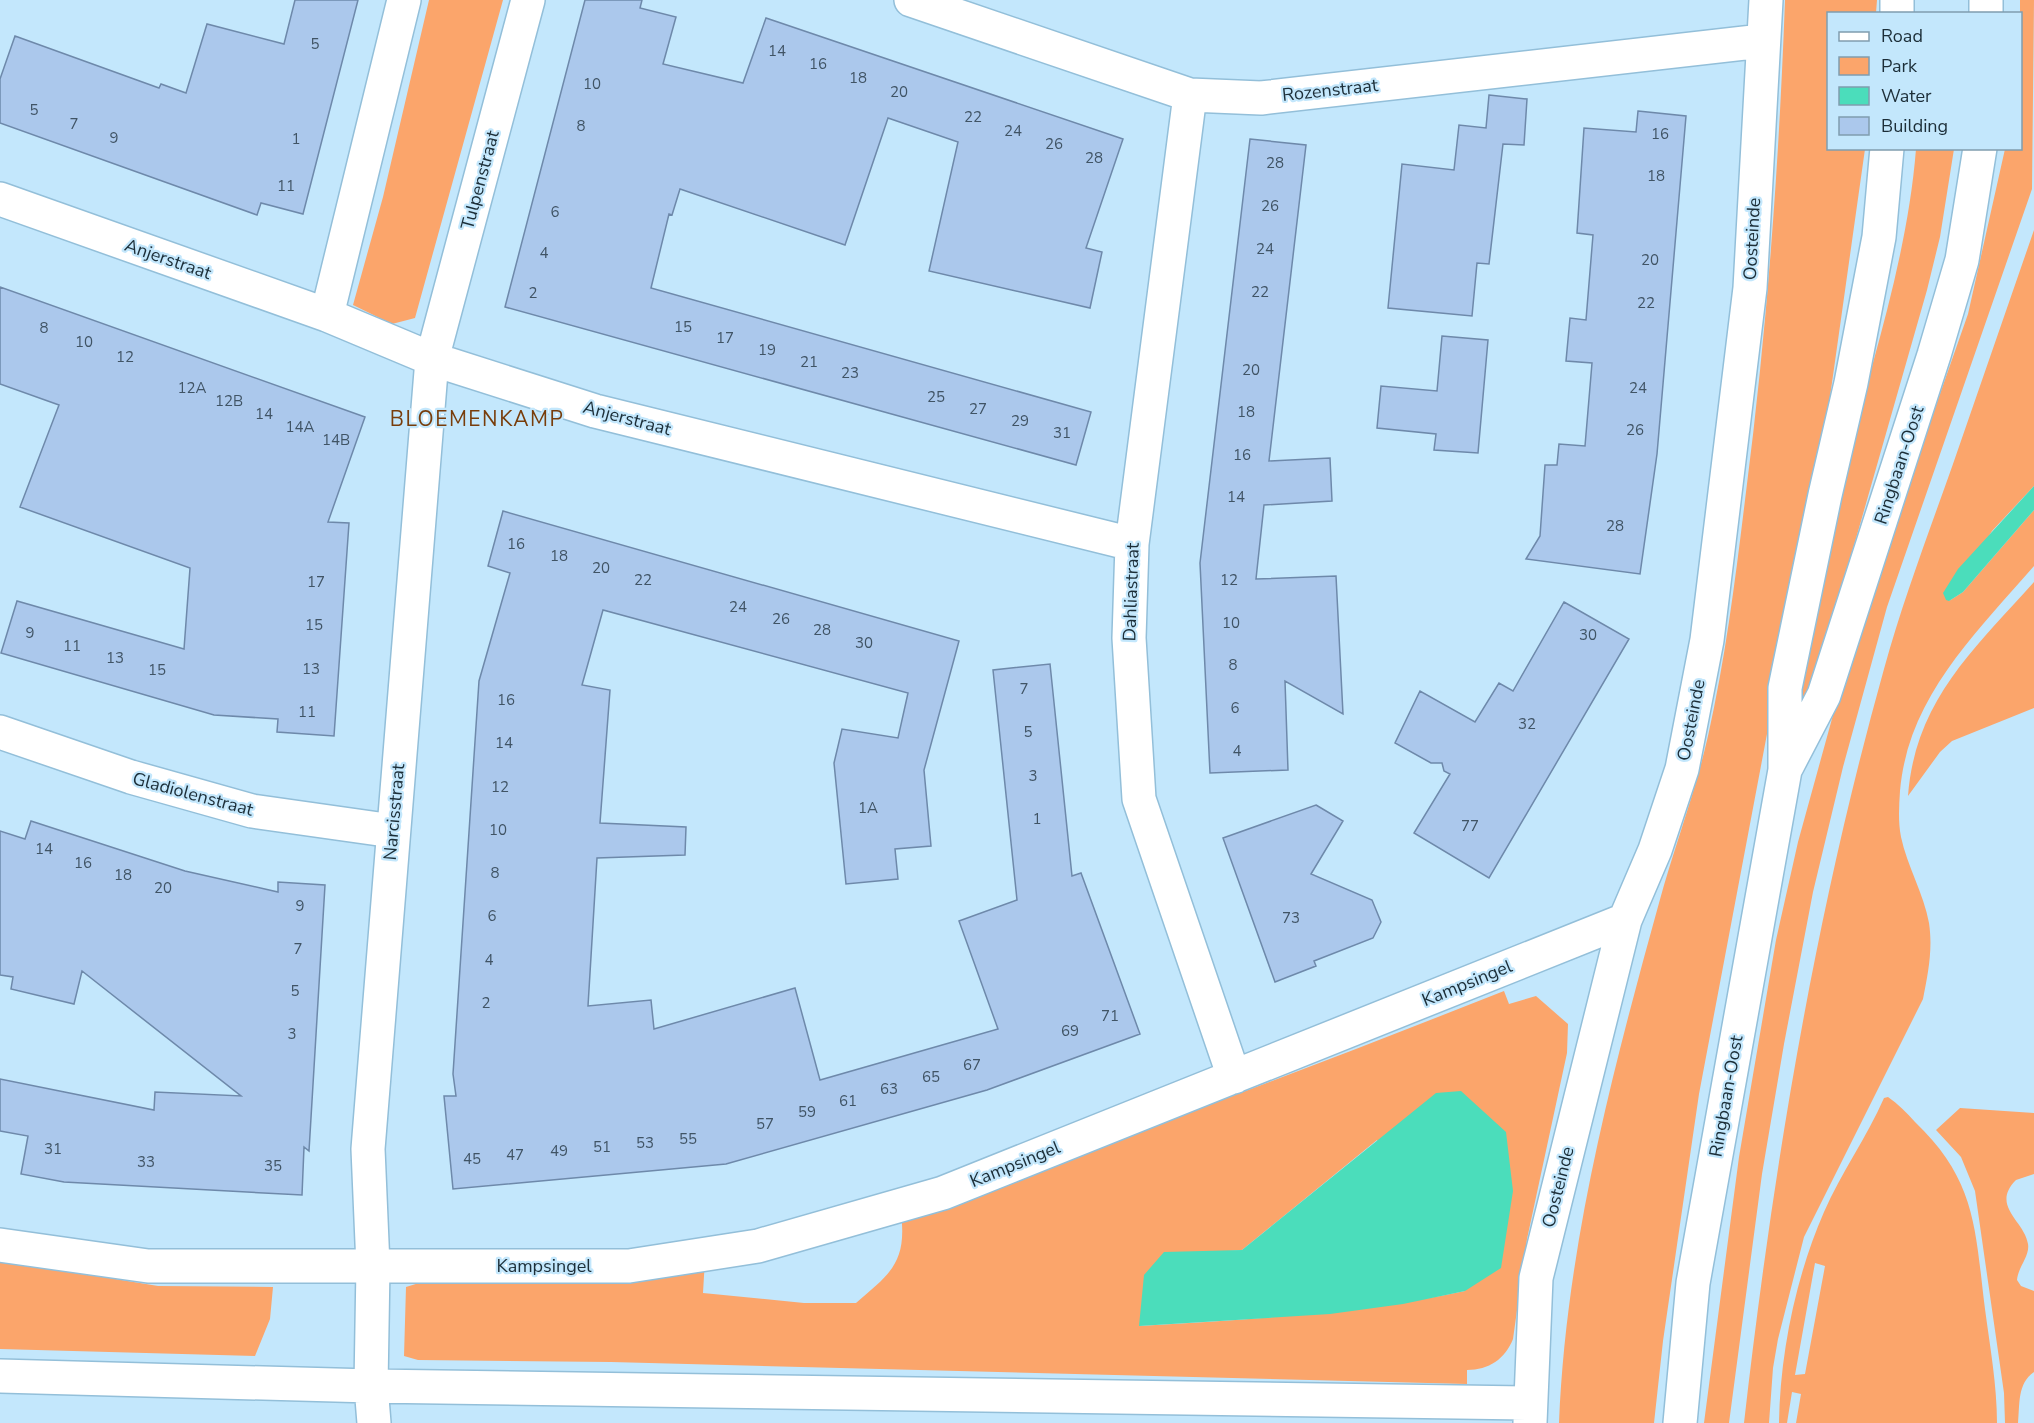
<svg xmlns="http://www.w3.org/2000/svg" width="2034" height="1423" font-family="'Nunito Sans',sans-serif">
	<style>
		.green { fill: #fba56b; fill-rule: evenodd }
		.water { fill: #4bddbb }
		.building { fill: #abc8ec; stroke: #6e89aa; stroke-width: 1.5 }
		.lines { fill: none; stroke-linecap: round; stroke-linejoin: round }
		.minor-casing { stroke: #93bfd9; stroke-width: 36 }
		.major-casing { stroke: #93bfd9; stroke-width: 36 }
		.minor { stroke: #fff; stroke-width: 33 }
		.major { stroke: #fff; stroke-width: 33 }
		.labels { text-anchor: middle; stroke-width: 4.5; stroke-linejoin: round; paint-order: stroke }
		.number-label { font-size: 15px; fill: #405465 }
		.street-label { font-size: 18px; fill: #1c2e38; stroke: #c3e7fc }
		.quarter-label { font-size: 21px; letter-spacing: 1.5px; fill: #783d0b; stroke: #c3e7fc }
	</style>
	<rect width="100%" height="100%" fill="#c3e7fc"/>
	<path class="green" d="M429,0H503L415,318L392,324L353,305L383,197Z
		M1785,0H1877L1876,13L1828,14V148L1865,149L1828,411L1699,1094L1663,1341L1654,1423H1559C1566,1247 1612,1073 1659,903C1674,848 1695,793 1708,736C1726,656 1736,574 1746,492C1767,329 1779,165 1785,0Z
		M2020,0H2034L2032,189L1887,607L1843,767L1813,892L1784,1044L1762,1174L1729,1423H1704L1739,1157L1776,940L1798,842L1854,639L1968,314L2005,149L2020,148Z
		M1916,149H1954L1940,237L1927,290L1809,703L1798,698C1812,626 1823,552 1841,480C1869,370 1907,262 1916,149Z
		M2034,230V486L1992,531L1949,601L1963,592L2034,510V566C1976,633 1908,697 1900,791C1899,806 1898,822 1901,837C1907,866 1924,894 1929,923C1933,949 1928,974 1923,999L1804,1237L1778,1339L1773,1368L1769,1423H1744C1773,1169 1815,915 1884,669C1903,600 1929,532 1953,464C1980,386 2007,308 2034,230Z
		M2034,582V708L1952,741L1940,752L1908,796C1915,701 1974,649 2034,582Z
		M1504,991L1509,1004L1536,996L1568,1024L1567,1053L1527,1239L1513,1339C1505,1359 1489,1370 1467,1370V1384L611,1362L418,1360L404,1356L406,1287L419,1283L554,1274L705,1259L703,1293L804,1303H856C891,1273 907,1262 901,1213C1105,1146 1304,1070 1504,991ZM1377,1140L1465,1291C1355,1314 1251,1319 1139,1326L1216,1252L1242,1250Z
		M1888,1097C1898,1104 1907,1113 1915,1122C1977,1181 1975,1230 1985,1309C1990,1347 1997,1385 1997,1423H1796L1801,1394L1792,1392L1787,1423H1779C1780,1353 1796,1276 1824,1212C1841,1173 1867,1137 1884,1098ZM1815,1263L1825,1266L1805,1374L1795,1375Z
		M1960,1108L2034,1113V1174L2016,1180C1990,1206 2025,1221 2028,1244C2030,1256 2018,1267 2017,1280L2021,1286L2034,1291V1372C2017,1384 2020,1404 2018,1423H2005L2004,1393L1975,1191L1961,1157L1936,1130Z
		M0,1260L158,1286L273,1287L270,1319L255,1356L0,1349Z"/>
	<path class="water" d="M2034,486V510L1963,592L1949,601L1946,600L1943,593L1958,569Z
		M1461,1091L1506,1132L1513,1191L1501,1268L1465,1291L1403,1304L1330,1314L1139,1326L1144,1275L1164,1252L1242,1250L1436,1093Z"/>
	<path class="building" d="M295,0H358L303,214L261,203L257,215L0,123V79L15,36L159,88L161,84L186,93L207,24L284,44Z
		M585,0H642L640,8L676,17L663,64L743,83L766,18L1123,139L1086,248L1102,252L1090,308L929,271L958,142L888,118L845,245L680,189L672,215L669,214L651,288L1091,412L1076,465L505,307Z
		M1489,95L1527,99L1524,145L1503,144L1489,264L1477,263L1472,316L1388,308L1402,164L1454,170L1459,125L1486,128Z
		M1638,111L1686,116L1657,454L1640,574L1526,559L1540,536L1545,465H1557L1559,444L1585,446L1592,363L1566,361L1570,318L1586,320L1593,235L1577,233L1584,128L1636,132Z
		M1250,139L1306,145L1269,461L1330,458L1332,501L1264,505L1256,579L1336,576L1343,714L1285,681L1288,770L1210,773L1200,563Z
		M0,287L365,417L328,522L349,523L334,736L277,732L278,719L214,715L1,653L17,601L184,649L190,568L20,507L59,405L0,384Z
		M1442,336L1488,340L1478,453L1434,450L1436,434L1377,428L1381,386L1437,391Z
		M503,511L959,641L924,770L931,846L895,849L898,879L846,884L834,763L842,729L898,738L908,693L603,610L582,685L610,690L600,823L686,827L685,855L597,858L588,1006L651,1000L654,1029L795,988L820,1080L998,1029L959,921L1017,900L993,670L1050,664L1072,876L1081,873L1140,1034L987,1090L726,1164L453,1189L444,1096H456L453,1074L479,681L510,573L488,566Z
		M1564,602L1629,639L1489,878L1414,833L1450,774L1444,771L1442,763H1431L1395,743L1420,691L1475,722L1499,683L1513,691Z
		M1316,805L1343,821L1311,874L1372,900L1381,922L1373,938L1314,961L1316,966L1275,982L1223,838Z
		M31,821L185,871L278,892V882L325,885L309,1151L304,1147L302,1195L64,1182L21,1174L28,1136L0,1131V1079L154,1110L155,1092L241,1096L82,971L74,1004L11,989L13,977L0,975V831L25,839Z"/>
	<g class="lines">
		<defs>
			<path id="minor" d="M911,0L1190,95L1261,98L1762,41
				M1190,95L1132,544L1129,638L1139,799L1234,1077
				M0,199L327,315L432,359L595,411L1132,544
				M327,315L404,0
				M0,732L131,777L252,811L393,831
				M0,1245L148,1266H629L758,1246L943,1193L1625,920
				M0,1376L371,1386L1529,1403
				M374,1423L371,1386L373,1266L368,1149L432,359L528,0
				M1530,1423L1536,1278L1625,920L1655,850L1682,769L1707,640L1750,288L1766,0"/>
			<path id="major" d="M1897,14V0
				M1986,14V0
				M1787,766L1824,695L1934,355L1962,260L1980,148
				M1680,1423L1693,1283L1785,770V688L1825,495L1851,383L1879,237L1887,148"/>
		</defs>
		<use href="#minor" class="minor-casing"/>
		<use href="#major" class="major-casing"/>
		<use href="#minor" class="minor"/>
		<use href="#major" class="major"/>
	</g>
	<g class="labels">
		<g class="number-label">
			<text x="315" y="49">5</text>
			<text x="777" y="56">14</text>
			<text x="818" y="69">16</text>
			<text x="858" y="83">18</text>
			<text x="592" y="89">10</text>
			<text x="899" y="97">20</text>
			<text x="34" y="115">5</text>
			<text x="973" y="122">22</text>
			<text x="74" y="129">7</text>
			<text x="581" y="131">8</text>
			<text x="1013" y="136">24</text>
			<text x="1660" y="139">16</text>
			<text x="114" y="143">9</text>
			<text x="296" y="144">1</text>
			<text x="1054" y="149">26</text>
			<text x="1094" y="163">28</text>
			<text x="1275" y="168">28</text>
			<text x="1656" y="181">18</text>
			<text x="286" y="191">11</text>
			<text x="1270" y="211">26</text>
			<text x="555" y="217">6</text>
			<text x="1265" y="254">24</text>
			<text x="544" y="258">4</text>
			<text x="1650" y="265">20</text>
			<text x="1260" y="297">22</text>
			<text x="533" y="298">2</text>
			<text x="1646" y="308">22</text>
			<text x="683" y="332">15</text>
			<text x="44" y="333">8</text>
			<text x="725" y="343">17</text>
			<text x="84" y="347">10</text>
			<text x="767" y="355">19</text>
			<text x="125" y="362">12</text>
			<text x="809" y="367">21</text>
			<text x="1251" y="375">20</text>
			<text x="850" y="378">23</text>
			<text x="192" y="393">12A</text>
			<text x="1638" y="393">24</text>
			<text x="936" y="402">25</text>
			<text x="229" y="406">12B</text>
			<text x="978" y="414">27</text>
			<text x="1246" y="417">18</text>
			<text x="264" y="419">14</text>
			<text x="1020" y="426">29</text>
			<text x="300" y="432">14A</text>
			<text x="1635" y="435">26</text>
			<text x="1062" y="438">31</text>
			<text x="336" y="445">14B</text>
			<text x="1242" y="460">16</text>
			<text x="1236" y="502">14</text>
			<text x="1615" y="531">28</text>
			<text x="516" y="549">16</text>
			<text x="559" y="561">18</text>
			<text x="601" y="573">20</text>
			<text x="643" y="585">22</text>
			<text x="1229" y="585">12</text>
			<text x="316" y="587">17</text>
			<text x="738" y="612">24</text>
			<text x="781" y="624">26</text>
			<text x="1231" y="628">10</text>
			<text x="314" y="630">15</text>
			<text x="822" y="635">28</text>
			<text x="30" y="638">9</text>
			<text x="1588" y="640">30</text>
			<text x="864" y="648">30</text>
			<text x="72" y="651">11</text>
			<text x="115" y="663">13</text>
			<text x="1233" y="670">8</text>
			<text x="311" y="674">13</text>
			<text x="157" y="675">15</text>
			<text x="1024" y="694">7</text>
			<text x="506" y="705">16</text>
			<text x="1235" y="713">6</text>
			<text x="307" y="717">11</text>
			<text x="1527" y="729">32</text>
			<text x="1028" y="737">5</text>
			<text x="504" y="748">14</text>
			<text x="1237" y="756">4</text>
			<text x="1033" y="781">3</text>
			<text x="500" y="792">12</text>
			<text x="868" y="813">1A</text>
			<text x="1037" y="824">1</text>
			<text x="1470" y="831">77</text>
			<text x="498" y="835">10</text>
			<text x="44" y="854">14</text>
			<text x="83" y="868">16</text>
			<text x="495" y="878">8</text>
			<text x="123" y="880">18</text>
			<text x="163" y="893">20</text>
			<text x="300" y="911">9</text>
			<text x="492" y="921">6</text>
			<text x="1291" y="923">73</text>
			<text x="298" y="954">7</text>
			<text x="489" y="965">4</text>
			<text x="295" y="996">5</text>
			<text x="486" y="1008">2</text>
			<text x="1110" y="1021">71</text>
			<text x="1070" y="1036">69</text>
			<text x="292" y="1039">3</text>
			<text x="972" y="1070">67</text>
			<text x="931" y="1082">65</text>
			<text x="889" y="1094">63</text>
			<text x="848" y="1106">61</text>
			<text x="807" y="1117">59</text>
			<text x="765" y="1129">57</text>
			<text x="688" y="1144">55</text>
			<text x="645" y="1148">53</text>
			<text x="602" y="1152">51</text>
			<text x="53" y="1154">31</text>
			<text x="559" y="1156">49</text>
			<text x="515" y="1160">47</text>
			<text x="472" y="1164">45</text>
			<text x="146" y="1167">33</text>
			<text x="273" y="1171">35</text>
		</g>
		<g class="street-label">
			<text transform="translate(1330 90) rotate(-6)" y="6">Rozenstraat</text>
			<text transform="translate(480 180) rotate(-75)" y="6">Tulpenstraat</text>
			<text transform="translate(1752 239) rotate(-87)" y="6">Oosteinde</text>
			<text transform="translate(168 259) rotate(19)" y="6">Anjerstraat</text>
			<text transform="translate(627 418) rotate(15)" y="6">Anjerstraat</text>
			<text transform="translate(1899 465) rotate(-72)" y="6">Ringbaan-Oost</text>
			<text transform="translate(1131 592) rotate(-88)" y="6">Dahliastraat</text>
			<text transform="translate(1691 720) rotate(-79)" y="6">Oosteinde</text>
			<text transform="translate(193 794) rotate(15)" y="6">Gladiolenstraat</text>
			<text transform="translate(394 812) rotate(-85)" y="6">Narcisstraat</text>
			<text transform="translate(1467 983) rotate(-22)" y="6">Kampsingel</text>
			<text transform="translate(1726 1096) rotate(-80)" y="6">Ringbaan-Oost</text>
			<text transform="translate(1015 1164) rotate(-22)" y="6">Kampsingel</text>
			<text transform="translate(1558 1187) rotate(-76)" y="6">Oosteinde</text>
			<text x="544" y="1272">Kampsingel</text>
		</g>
		<g class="quarter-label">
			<text x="477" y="426">BLOEMENKAMP</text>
		</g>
	</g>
	<rect x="1827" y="12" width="195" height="138" fill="#c3e7fc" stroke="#809dae" stroke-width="1.5"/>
	<rect x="1839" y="32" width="30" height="9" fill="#ffffff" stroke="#809dae" stroke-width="1.5"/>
	<text x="1881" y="42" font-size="18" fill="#1c2e38">Road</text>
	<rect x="1839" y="57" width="30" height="18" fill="#fba56b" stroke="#809dae" stroke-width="1.5"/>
	<text x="1881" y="72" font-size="18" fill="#1c2e38">Park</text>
	<rect x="1839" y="87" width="30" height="18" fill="#4bddbb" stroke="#809dae" stroke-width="1.5"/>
	<text x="1881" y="102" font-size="18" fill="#1c2e38">Water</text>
	<rect x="1839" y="117" width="30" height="18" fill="#abc8ec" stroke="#809dae" stroke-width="1.5"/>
	<text x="1881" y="132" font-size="18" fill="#1c2e38">Building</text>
</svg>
